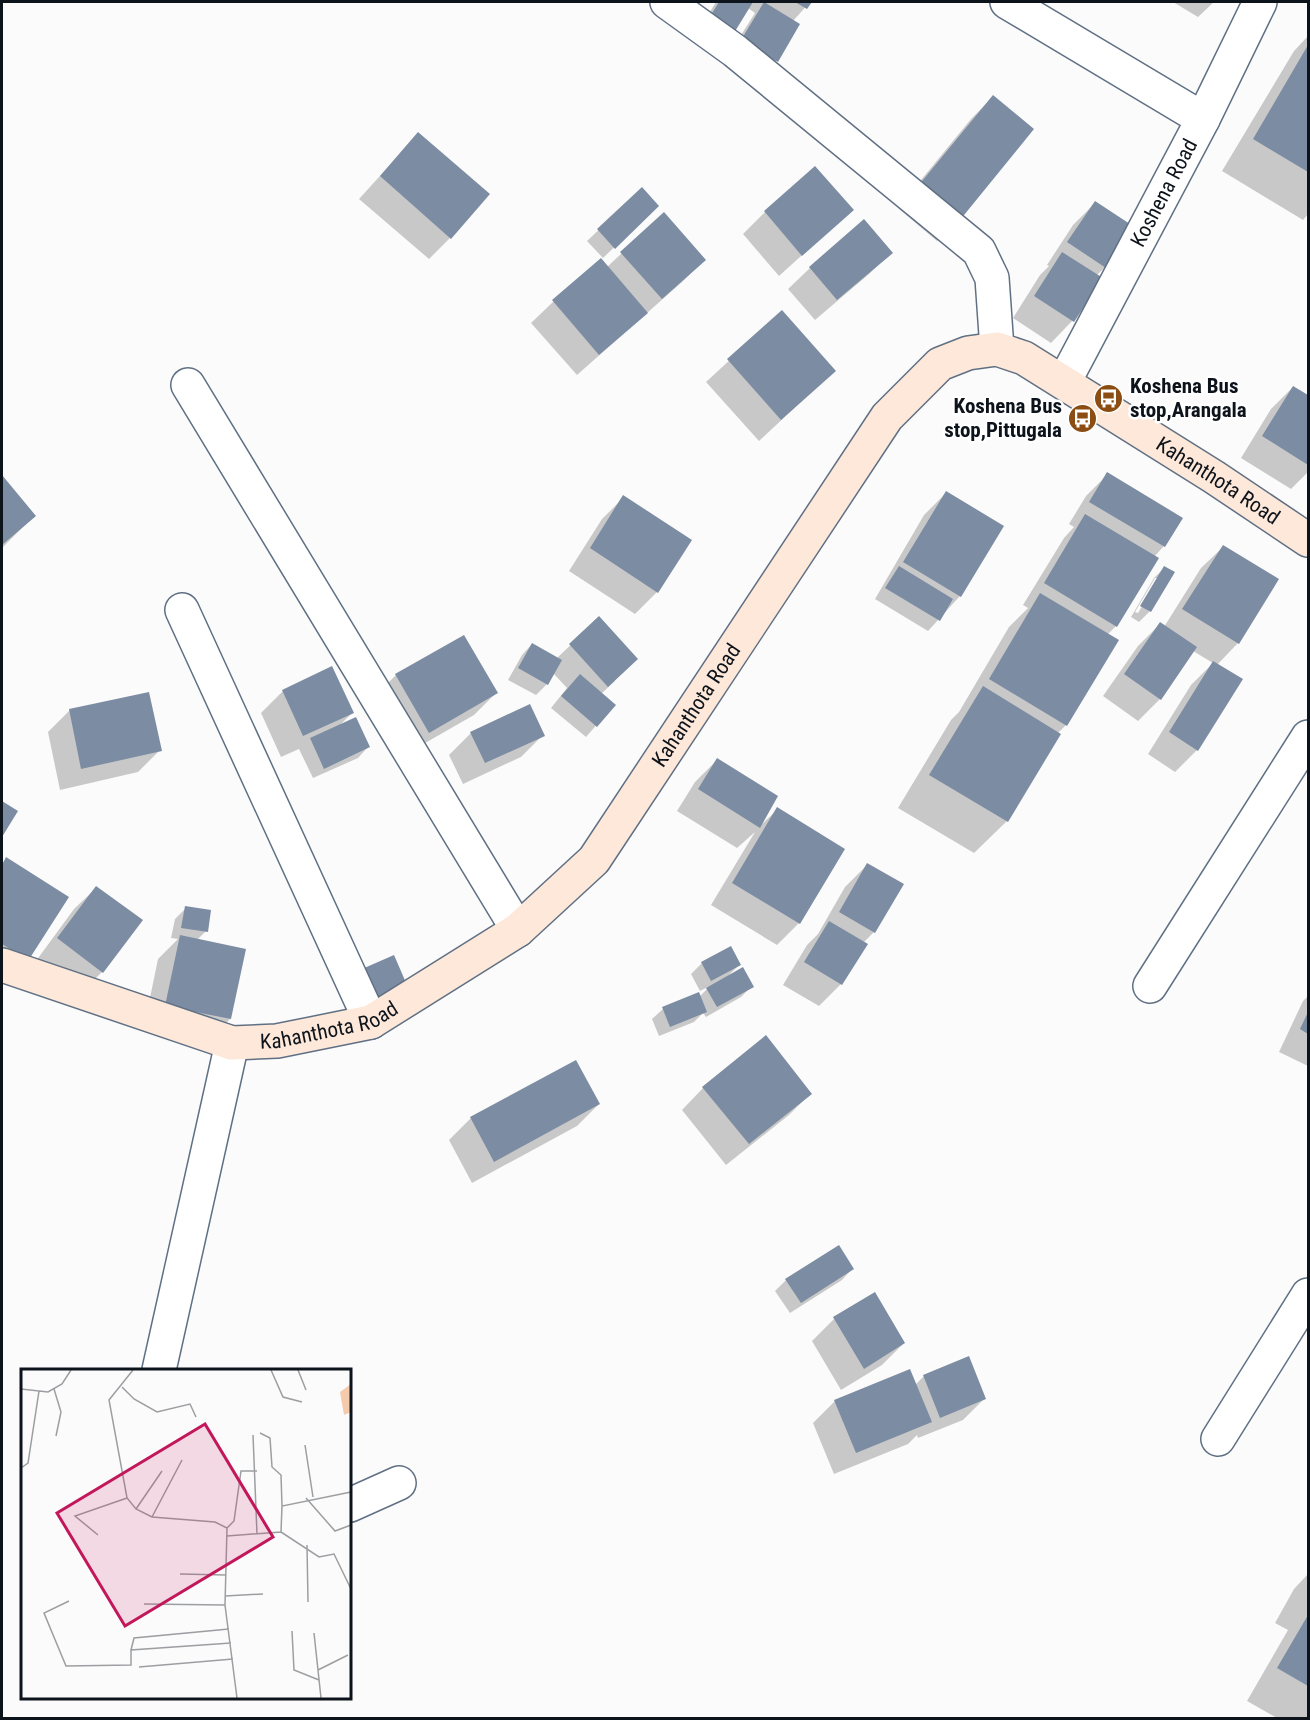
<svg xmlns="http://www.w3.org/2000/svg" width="1310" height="1720" font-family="'Roboto Condensed',sans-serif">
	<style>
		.shadow { fill: #0003; fill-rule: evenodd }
		.building { fill: #7c8ca2 }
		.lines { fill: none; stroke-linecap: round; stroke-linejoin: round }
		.minor-casing { stroke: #607084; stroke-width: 36 }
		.secondary-casing { stroke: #607084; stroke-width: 36 }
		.minor { stroke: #fff; stroke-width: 33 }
		.secondary { stroke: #fde8d9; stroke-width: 33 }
		.labels { text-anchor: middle; stroke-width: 5; stroke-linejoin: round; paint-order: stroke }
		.street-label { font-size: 21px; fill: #0d131b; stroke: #fff }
		.poi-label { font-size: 21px; font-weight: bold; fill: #0d131b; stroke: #fff; text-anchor: start }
		.inset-road { fill: none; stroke: #9c9ea1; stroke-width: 1.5 }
		.view { fill: #c2185b; fill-opacity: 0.15; stroke: #c2185b; stroke-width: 3 }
		.inset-edge { fill: none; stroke: #0d131b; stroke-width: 3 }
	</style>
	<rect width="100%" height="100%" fill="#fbfbfb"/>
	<path class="shadow" d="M716,2H810L793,21L798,25L776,61L766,72L731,51L755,13L748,8L708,15Z
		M1173,2H1214L1198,17Z
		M1308,36V214L1303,220L1222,171L1294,51Z
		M993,97L959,219L937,241L898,208L971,119Z
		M418,134L450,238L429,259L359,199Z
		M642,189L657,206L603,258L587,241Z
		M1095,203L1105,267L1096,276L1101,278L1072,321L1051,343L1013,318L1040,275L1049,266L1047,265L1073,225Z
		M852,210L779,276L743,234L765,212Z
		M664,214L704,260L682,282L577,375L531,323L553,302L601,260L607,267Z
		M891,252L869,274L815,320L788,289L810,268Z
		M782,312L834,371L759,441L706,382Z
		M1293,387L1308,397V472L1291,489L1241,458L1271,409Z
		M1108,474L1181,518L1164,546L1154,557L1116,626L1107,635L1066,725L1058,733L1006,822L974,853L898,808L951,720L959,712L1009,627L1028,608L1023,605L1064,538L1074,527L1069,524L1086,496Z
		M2,477L34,516L2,548Z
		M946,493L1002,526L960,596L928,631L875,599L924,515Z
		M624,497L657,592L635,614L569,571L602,519Z
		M1223,547L1238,643L1217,665L1197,750L1175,772L1148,754L1191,685L1213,663L1193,651L1160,699L1138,721L1103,696L1138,646L1160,624L1164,627L1201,568Z
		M1165,567L1173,572L1150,611L1139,622L1131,617L1154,578ZM1155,578H1159L1138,613L1135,612Z
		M599,618L615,681L601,694L614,705L586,737L551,708L567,688L553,673L547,684L536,695L508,680L522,655L532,644L557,658Z
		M464,637L496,693L474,715L406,754L374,697L396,675Z
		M283,691L352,713L338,727L368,747L358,758L313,778L299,749L281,757L261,713Z
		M70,710L160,750L138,772L60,790L48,732Z
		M471,733L543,735L521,757L463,784L449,755Z
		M717,760L760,826L778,809L799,923L777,945L711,905L755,832L737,848L677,811L695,782Z
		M6,859L67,898L2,979V864Z
		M867,865L874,932L863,943L866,945L841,984L819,1006L783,985L807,945L818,934L845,887Z
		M96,888L102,972L80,994L36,961L74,909Z
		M186,908L206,931L197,940L230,1019L208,1041L144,1027L158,959L178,939L171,938L175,919Z
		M702,963L739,965L727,977L752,986L741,997L706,1017L703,1013L694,1022L659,1036L652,1019L663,1009L699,997L710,986L700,991L691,974Z
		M1308,996V1066L1279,1052L1303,1001Z
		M703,1088L810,1094L789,1115L726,1165L682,1110Z
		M599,1104L577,1126L472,1183L449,1140L471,1118Z
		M852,1269L842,1280L790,1313L775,1291L786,1280Z
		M874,1294L904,1343L882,1365L841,1390L812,1341L834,1319Z
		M924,1376L985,1398L963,1420L918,1438L917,1435L908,1444L834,1474L813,1423L835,1401L915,1385Z
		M1308,1574V1718H1277L1247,1701L1288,1630L1275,1623L1294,1589Z"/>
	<path class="building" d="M719,2H753L734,33L709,18Z
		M764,2L800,24L778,62L741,40Z
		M795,2H812L807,9Z
		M1308,45V172L1253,139Z
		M993,95L1034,129L960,220L918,186Z
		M418,132L490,194L451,239L380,176Z
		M815,166L854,210L802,256L764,211Z
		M642,187L659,206L615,249L597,229Z
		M1095,201L1133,226L1106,268L1067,242Z
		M664,212L706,260L662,299L620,252Z
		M864,219L893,253L837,300L809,267Z
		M1062,252L1103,278L1074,322L1034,296Z
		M601,258L648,313L599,355L552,300Z
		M782,310L836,371L781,420L727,359Z
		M1293,386L1308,395V465L1262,436Z
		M1107,472L1183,518L1165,547L1089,502Z
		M2,475L36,516L2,545Z
		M946,491L1004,526L961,597L903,562Z
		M623,495L692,540L658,593L590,548Z
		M1085,514L1159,558L1117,627L1044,583Z
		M1223,545L1279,579L1239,644L1182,609Z
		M899,566L953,599L940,621L885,588Z
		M1164,566L1175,572L1151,612L1140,606Z
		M1040,593L1119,640L1067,726L989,679Z
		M599,616L638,659L608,687L569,644Z
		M1160,622L1197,647L1161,700L1124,674Z
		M464,635L498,693L429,733L395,674Z
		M532,643L562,660L548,685L518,668Z
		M1213,661L1243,679L1198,751L1169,732Z
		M332,666L354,713L303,736L282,690Z
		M580,674L616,705L597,727L561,696Z
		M983,686L1061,734L1008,822L929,775Z
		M149,692L162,751L81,769L69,709Z
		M530,704L545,736L485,763L470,732Z
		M356,717L370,747L324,769L310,738Z
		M717,758L778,796L760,828L698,789Z
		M2,801L18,811L2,837Z
		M777,807L845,849L800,924L732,883Z
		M6,857L69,897L28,961L2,944V865Z
		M867,863L904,884L875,933L839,912Z
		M96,886L143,920L103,973L57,938Z
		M185,906L211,910L208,932L181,928Z
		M829,921L868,944L842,985L804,962Z
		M180,935L246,949L231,1019L165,1006Z
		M731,946L741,965L711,981L701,962Z
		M394,955L407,985L375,999L362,969Z
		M743,967L754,987L717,1007L706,988Z
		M699,992L707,1012L670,1027L662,1007Z
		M1308,1012V1034L1300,1029Z
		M766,1035L812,1094L749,1144L702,1087Z
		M576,1060L600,1104L494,1162L470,1117Z
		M839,1245L854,1269L801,1303L785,1279Z
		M875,1292L905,1343L864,1369L833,1317Z
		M969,1356L986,1399L940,1418L923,1375Z
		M910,1369L932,1422L856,1453L834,1400Z
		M1308,1615V1686L1277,1668Z"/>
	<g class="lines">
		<defs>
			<g id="minor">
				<path d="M667,2L735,51L979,251L992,278L997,349"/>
				<path d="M1007,2L1203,119"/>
				<path id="s1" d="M1064,382L1203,119L1260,2"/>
				<path d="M188,385L518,930"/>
				<path d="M182,610L371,1022"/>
				<path d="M1150,986L1308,737"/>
				<path d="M159,1370L232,1043"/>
				<path d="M1218,1439L1308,1295"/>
				<path d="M350,1505L399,1483"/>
			</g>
			<g id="secondary">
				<path id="s2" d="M2,965L232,1043L277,1041L371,1022L518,930L594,860L887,417L940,364L968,353L997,349L1024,358L1214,477L1308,540"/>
			</g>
		</defs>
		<use href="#minor" class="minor-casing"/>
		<use href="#secondary" class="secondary-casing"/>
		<use href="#minor" class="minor"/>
		<use href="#secondary" class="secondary"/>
	</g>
	<defs>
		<symbol id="bus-disc" viewBox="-11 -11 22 22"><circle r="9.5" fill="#8b4d11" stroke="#fff"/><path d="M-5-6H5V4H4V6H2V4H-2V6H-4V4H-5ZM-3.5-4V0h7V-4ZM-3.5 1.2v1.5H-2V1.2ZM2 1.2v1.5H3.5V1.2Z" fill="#fff"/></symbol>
	</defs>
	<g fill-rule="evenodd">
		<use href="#bus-disc" x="1092" y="382" width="33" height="33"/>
		<use href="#bus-disc" x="1066" y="402" width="33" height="33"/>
	</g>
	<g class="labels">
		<g class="street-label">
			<text dy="7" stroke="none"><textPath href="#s1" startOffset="214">Koshena Road</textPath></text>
			<text dy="7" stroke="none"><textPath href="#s2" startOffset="1584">Kahanthota Road</textPath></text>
			<text dy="7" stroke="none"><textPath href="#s2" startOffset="846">Kahanthota Road</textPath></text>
			<text dy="7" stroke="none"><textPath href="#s2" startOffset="342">Kahanthota Road</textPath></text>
		</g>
		<g class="poi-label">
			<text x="1130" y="393">Koshena Bus<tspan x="1130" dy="24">stop,Arangala</tspan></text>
			<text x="1062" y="413" text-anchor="end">Koshena Bus<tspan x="1062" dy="24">stop,Pittugala</tspan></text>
		</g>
	</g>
	<g transform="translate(21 1369)">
		<rect width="330" height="330" fill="#fbfbfb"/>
		<path d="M330,15V43L323,46L319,23Z" fill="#f5cbac"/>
		<path class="inset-road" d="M112,1L88,31L106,129L115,140L131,148L194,153L206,159L204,236L216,329M250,1L262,28L281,33M277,1L285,21M101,18L113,30L136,43L169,35L175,48M0,20L27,23L41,15L50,1M33,20L40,43L35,67M239,64L249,69L251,98L260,106L261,137M232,66L236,165M284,76L292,128M0,99L7,94L18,22M285,129L314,162L330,156M115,140L141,102M131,148L161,91M206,159L213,152L220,102H236M260,163L298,188L313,185L330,220M77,166L54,147L106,129M206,167L260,163L261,137L330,123M286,176L287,233M159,205L205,206M204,227L242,225M48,232L23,244L45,297L110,296V281L210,274M123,235L204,236M271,262L273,301L298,311M293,264L300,329M110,281L113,269L208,260M118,298L212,290M297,301L327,286"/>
		<path class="view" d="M184,55L252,168L104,257L36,144Z"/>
		<rect width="330" height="330" class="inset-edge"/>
	</g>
	<rect width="1310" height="1720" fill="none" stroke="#0d131b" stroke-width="6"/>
</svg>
